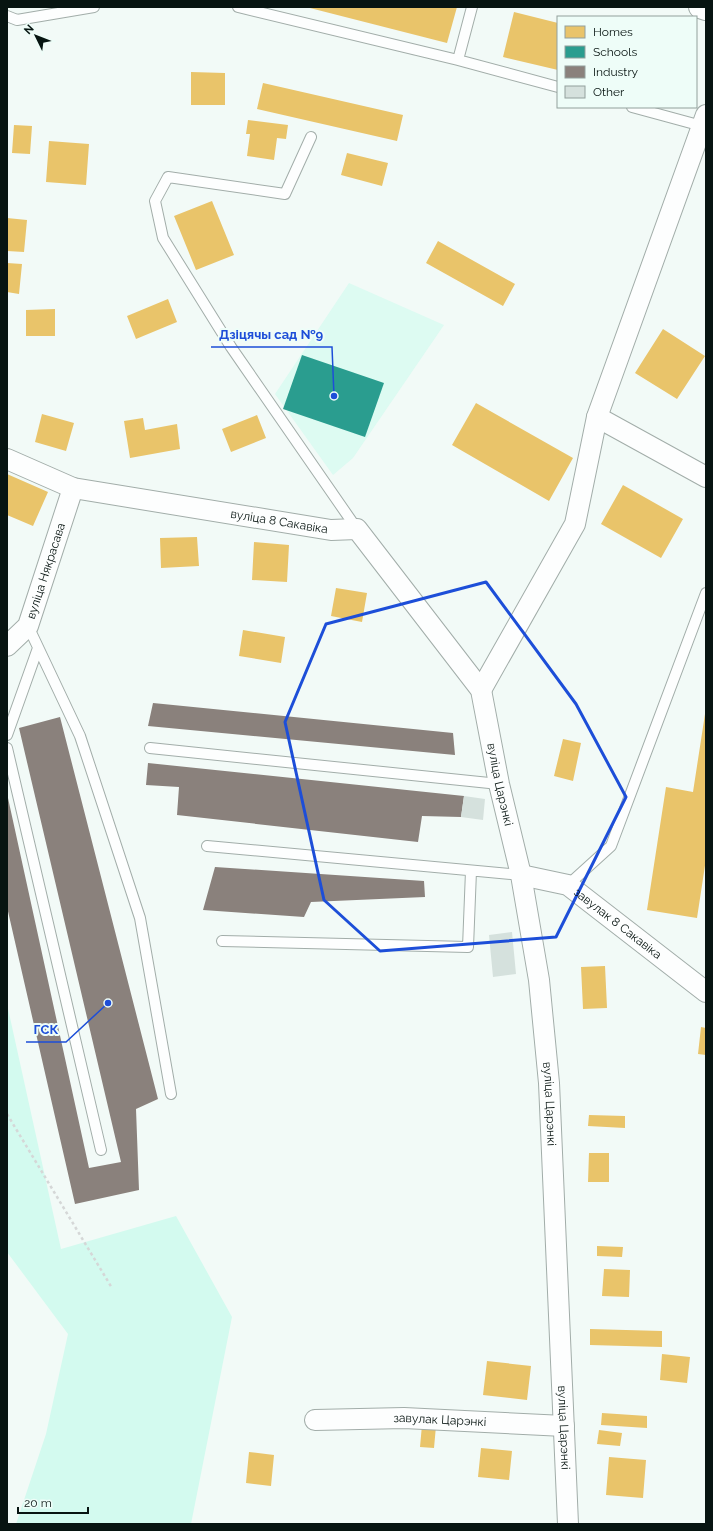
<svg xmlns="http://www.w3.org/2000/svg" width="713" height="1531" font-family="Raleway,sans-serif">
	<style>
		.built { fill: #ddfbf2 }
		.green { fill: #d3faef }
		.homes { fill: #e9c46a }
		.schools { fill: #2a9d8f }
		.industry { fill: #8a817c }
		.building { fill: #d5e1dd }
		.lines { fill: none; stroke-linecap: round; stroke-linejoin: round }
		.service-casing { stroke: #a2ada9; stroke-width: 12 }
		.minor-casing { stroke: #a2ada9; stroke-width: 22 }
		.tertiary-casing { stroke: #a2ada9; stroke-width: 24 }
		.path { stroke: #d5d7d7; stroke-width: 2.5; stroke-dasharray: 3 3; stroke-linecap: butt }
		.service { stroke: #fdfefe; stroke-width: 10 }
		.minor { stroke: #fdfefe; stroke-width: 20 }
		.tertiary { stroke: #fdfefe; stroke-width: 22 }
		.marked { fill: none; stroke: #1d4ed8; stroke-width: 3; stroke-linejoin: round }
		.labels { text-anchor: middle; stroke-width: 4; stroke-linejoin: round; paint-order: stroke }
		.street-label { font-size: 12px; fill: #071411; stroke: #eefdf8 }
		.leader { fill: none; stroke: #1d4ed8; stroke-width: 1.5 }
		.callout-dot { fill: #1d4ed8; stroke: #eefdf8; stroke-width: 1.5 }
		.callout-label { font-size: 13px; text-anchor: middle; font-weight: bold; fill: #1d4ed8; stroke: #eefdf8; stroke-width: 4; stroke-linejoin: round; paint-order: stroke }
	</style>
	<rect width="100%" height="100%" fill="#f2faf7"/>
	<path class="built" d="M349,283L444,325L353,458L333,475L275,394Z"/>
	<path class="green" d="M7,1004L61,1249L176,1216L232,1317L191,1524H16L46,1434L68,1334L7,1252Z"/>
	<path class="homes" d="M306,7H457L447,43Z
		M514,12L558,23V70L503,57Z
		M191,72L225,73V105H191Z
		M263,83L403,115L397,141L257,109Z
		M248,120L288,125L286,139L277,138L274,160L247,156L250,134H246Z
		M14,125L32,126L30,154L12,153Z
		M49,141L89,144L86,185L46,182Z
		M347,153L388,163L382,186L341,175Z
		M212,201L234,255L196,270L174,216Z
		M7,218L27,220L24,252L7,251Z
		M438,241L515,284L503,306L426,263Z
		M7,263L22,264L19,294L7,292Z
		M168,299L177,322L136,339L127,316Z
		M55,309V336H26V310Z
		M663,329L705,356L677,399L635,373Z
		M476,403L573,458L549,501L452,445Z
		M42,414L74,423L66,451L35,442Z
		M257,415L266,438L231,452L222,429Z
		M143,418L145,430L177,424L180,449L130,458L124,421Z
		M7,474L48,492L33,526L7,515Z
		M623,485L683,519L661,558L601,524Z
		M197,537L199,566L161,568L160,538Z
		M254,542L289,545L287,582L252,580Z
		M336,588L367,593L362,622L331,616Z
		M243,630L285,637L281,663L239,656Z
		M705,714L706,859L697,918L647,910L666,787L693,792Z
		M563,739L581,743L573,781L554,776Z
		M605,966L607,1008L583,1009L581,967Z
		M701,1027L706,1028V1055L698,1054Z
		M589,1115L625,1116V1128L588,1126Z
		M589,1153H609V1182H588Z
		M597,1246L623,1247L622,1257L597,1256Z
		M604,1269L630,1270L629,1297L602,1296Z
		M590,1329L662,1331V1347L590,1345Z
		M662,1354L690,1357L687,1383L660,1380Z
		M487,1361L531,1366L527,1400L483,1395Z
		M602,1413L647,1416V1428L601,1425Z
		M422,1425L436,1426L434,1448L420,1447Z
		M599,1430L622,1433L620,1446L597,1444Z
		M481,1448L512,1451L509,1480L478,1477Z
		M249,1452L274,1455L271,1486L246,1483Z
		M609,1457L646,1460L643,1498L606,1495Z"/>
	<path class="schools" d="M302,355L384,383L365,437L283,409Z"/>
	<path class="industry" d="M153,703L453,733L455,755L148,726Z
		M60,717L158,1099L136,1109L139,1190L75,1204L7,907L8,798L89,1168L121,1162L19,728Z
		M148,763L464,796L461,817L422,816L418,842L177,815L179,787L146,785Z
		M215,867L424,881L425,897L311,902L304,917L203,910Z"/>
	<path class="building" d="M464,796L485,799L483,820L461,817Z
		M512,932L516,974L493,977L489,935Z"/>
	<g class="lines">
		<defs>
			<path id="service" d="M238,7L458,60L472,7
				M7,16L17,20L94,7
				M458,60L558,87
				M632,107L702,126
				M311,137L285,194L168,177L155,201L163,238L231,347L357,529
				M28,626L80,736L140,918L171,1094
				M7,735L38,648
				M7,748L101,1150
				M150,748L499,784
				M207,846L521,875
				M568,885L611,846L706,593
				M222,941L468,947L471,871"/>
			<g id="minor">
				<path d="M597,417L706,477"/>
				<path id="s1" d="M7,459L73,488L331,530L357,529L481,690L499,784L521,875L539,980L549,1083L568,1524"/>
				<path id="s2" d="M7,646L28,626L73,488"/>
				<path d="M481,690L575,524L597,417L706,115"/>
				<path id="s3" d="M521,875L568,885L706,992"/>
				<path id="s4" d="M315,1420L404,1418L564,1426"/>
			</g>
			<path id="tertiary" d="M700,7L706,9"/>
		</defs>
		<use href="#service" class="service-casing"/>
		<use href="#minor" class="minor-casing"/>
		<use href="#tertiary" class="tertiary-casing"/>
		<path class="path" d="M7,1114L112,1288"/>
		<use href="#service" class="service"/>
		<use href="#minor" class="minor"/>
		<use href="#tertiary" class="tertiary"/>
	</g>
	<path class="marked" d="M486,582L576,704L626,797L556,937L380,951L324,900L285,722L326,624Z"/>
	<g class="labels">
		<g class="street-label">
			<text dy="4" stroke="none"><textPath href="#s1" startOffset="281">вуліца 8 Сакавіка</textPath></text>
			<text dy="4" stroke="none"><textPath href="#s2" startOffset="87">вуліца Някрасава</textPath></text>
			<text dy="4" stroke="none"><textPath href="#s1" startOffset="659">вуліца Царэнкі</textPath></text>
			<text dy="4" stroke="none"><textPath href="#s3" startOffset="111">завулак 8 Сакавіка</textPath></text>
			<text dy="4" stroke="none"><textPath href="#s1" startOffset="983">вуліца Царэнкі</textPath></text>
			<text dy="4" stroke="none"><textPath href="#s4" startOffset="125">завулак Царэнкі</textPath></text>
			<text dy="4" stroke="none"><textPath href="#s1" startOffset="1307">вуліца Царэнкі</textPath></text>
		</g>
	</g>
	<path class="leader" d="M334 396L332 347H211M108 1003L66 1042H26"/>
	<g class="callout-dot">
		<circle cx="334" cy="396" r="4"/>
		<circle cx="108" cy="1003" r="4"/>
	</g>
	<g class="callout-label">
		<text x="271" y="339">Дзіцячы сад №9</text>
		<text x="46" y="1034">ГСК</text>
	</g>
	<rect width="713" height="1531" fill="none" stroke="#071411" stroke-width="16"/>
	<rect x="557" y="16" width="140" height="92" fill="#eefdf8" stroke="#92a09c"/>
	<rect x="565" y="26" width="20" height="12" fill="#e9c46a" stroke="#92a09c"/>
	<text x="593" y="36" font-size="12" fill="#071411">Homes</text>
	<rect x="565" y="46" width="20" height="12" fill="#2a9d8f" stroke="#92a09c"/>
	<text x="593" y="56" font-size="12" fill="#071411">Schools</text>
	<rect x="565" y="66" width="20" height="12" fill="#8a817c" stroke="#92a09c"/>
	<text x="593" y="76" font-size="12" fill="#071411">Industry</text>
	<rect x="565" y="86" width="20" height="12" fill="#d5e1dd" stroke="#92a09c"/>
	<text x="593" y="96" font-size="12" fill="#071411">Other</text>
	<g transform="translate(36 36) rotate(313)" stroke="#eefdf8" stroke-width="3" paint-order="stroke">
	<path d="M0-3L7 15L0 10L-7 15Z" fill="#071411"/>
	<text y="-6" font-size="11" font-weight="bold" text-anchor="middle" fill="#071411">N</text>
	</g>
	<path d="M18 1507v6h70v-6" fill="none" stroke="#071411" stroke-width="2"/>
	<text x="24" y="1507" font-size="12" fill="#071411" stroke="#eefdf8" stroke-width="3" paint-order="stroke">20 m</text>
</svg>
